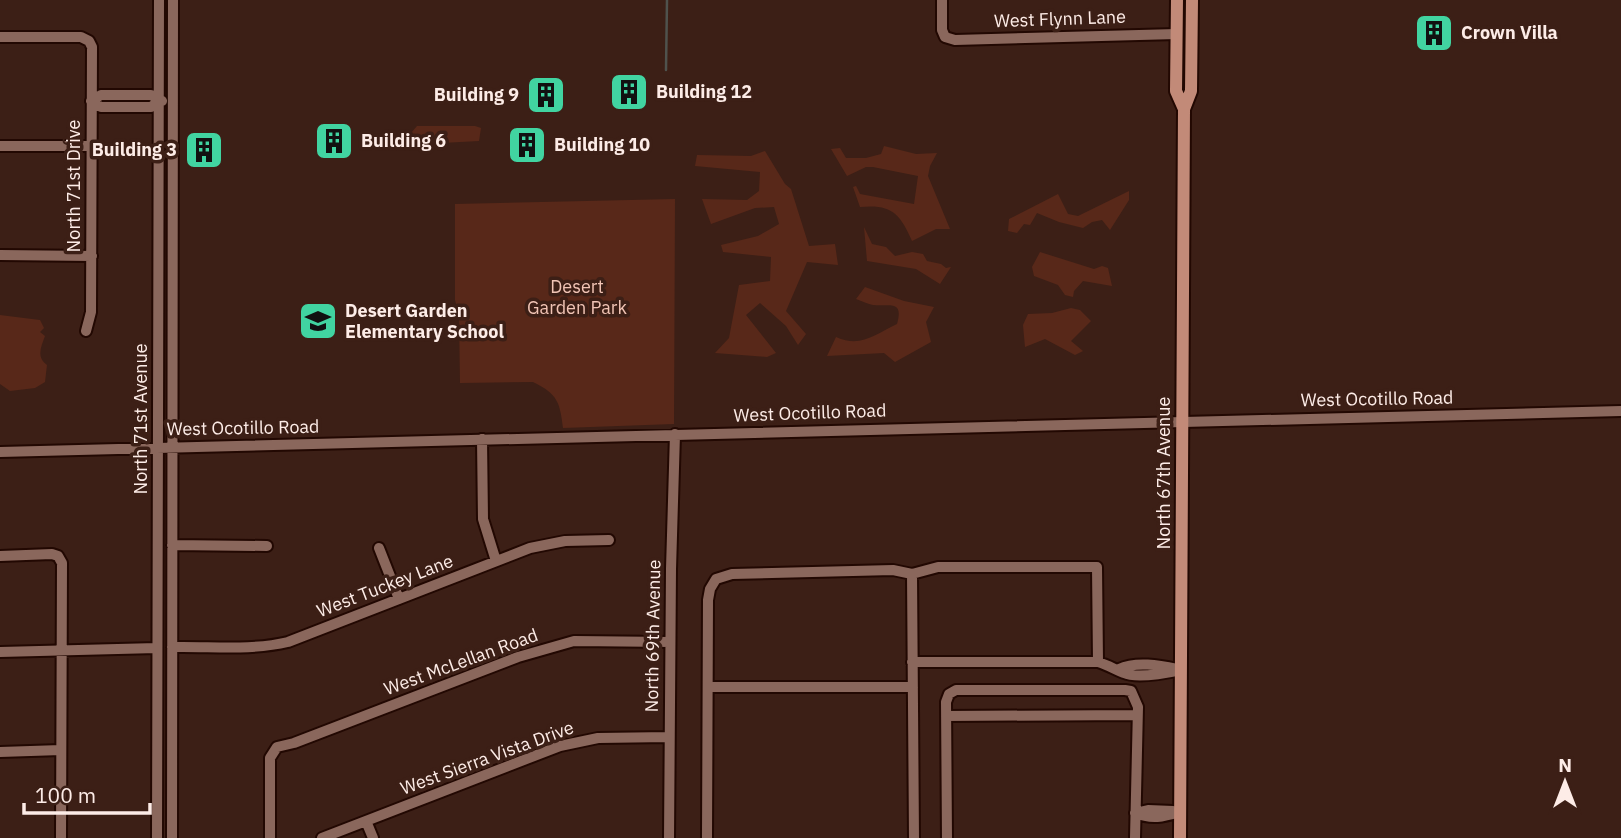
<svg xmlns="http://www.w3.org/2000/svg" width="1621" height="838" font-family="'IBM Plex Sans',sans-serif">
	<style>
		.green { fill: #582819 }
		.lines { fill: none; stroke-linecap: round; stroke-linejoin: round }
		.stream { stroke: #4f524d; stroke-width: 2.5 }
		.minor-casing { stroke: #220802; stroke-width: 14 }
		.major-casing { stroke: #220802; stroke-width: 16 }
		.minor { stroke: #8a675c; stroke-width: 10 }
		.major { stroke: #c28a78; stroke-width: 12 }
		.labels { text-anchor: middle; stroke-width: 7; stroke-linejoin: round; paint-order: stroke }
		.street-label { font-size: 18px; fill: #fdece7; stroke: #3c1f16 }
		.poi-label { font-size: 18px; font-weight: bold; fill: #fdece7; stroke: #3c1f16; text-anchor: start }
		.park-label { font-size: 18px; fill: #f1c4b5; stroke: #3c1f16 }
	</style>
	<rect width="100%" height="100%" fill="#3c1f16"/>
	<path class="green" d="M417,126H475L481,128L479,141L423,144L413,142L411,133Z
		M884,146L916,154L937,153L930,166L928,176L950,229H936L912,241C900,213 891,204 860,207L853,187L856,186L860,194L914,204L918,176L873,167H866L847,176L831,149L840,148L846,158H866L881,154Z
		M765,151L785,184L791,189L809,246L835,244L838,265L807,262L786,311L806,334L798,345L786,326L760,303L746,315L776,353L767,357L715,353L729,338L739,285L770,281L771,257L723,252L721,245L758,236L779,224L774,207L755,208L711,224L702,199L747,200L759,191L760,172L695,166L697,155L751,156Z
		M1129,191V200L1110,230L1102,220L1092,222L1083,228L1059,222L1037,213L1030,225L1024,224L1017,233L1008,231L1009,219L1058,194L1068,214L1078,216Z
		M675,199L674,424L563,428C560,403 558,394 533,382L460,383L459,315L455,300V204Z
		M864,227L872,244L886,247L895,256L912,252L923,254L927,261L941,264L946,268L951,267L940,284L916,269L867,261Z
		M1040,252L1094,269L1102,266L1108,268L1112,286L1083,281L1074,291L1073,297L1065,295L1058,285L1034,276L1032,267Z
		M865,287L904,301L934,307L926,322L931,342L895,362L884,353L827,356L836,337C861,348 874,335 897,324C904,299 889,307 873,305C868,304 862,301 856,299Z
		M1071,308L1080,310L1091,321L1071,341L1083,351L1075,355L1045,339L1025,347L1023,325L1028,314L1052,313Z
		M0,315L40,320L44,328L40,332L45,336C41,347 36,357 47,365L45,382L35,388L10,391L0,384Z"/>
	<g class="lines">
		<path class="stream" d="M666,70L667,0"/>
		<defs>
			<path id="minor" d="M942,0V30L945,37L955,40L1177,34
				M0,37H81L89,41L92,47L91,312L86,331
				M91,101L101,95H151L162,101
				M91,101L101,107H151L159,101
				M0,146H91
				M0,255L92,256
				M482,439L483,519L496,561
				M0,452L1621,411
				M172,545L267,546
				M379,548L399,599
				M0,556L52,554L58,556L62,563L61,838
				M912,574L938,567H1097L1098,662
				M172,647C211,646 250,651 288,642L530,548L565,541L609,540
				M0,652L157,648
				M912,662H1098C1108,665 1116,670 1124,673C1137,679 1167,673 1181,670
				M1119,669C1136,661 1159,665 1177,669
				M708,687H913
				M946,716L1137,715
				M0,752L61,750
				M1135,813C1152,820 1163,817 1180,812
				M1135,813L1148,810L1173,811
				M366,821L373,838
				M157,838L159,0
				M172,838L173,0
				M270,838V758L277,747L294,743L518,657L574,641L670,642
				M322,838L560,746L598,738L669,737
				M669,838L671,569L675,434
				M707,838L708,600L710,589L716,579L732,574L893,570L912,574L914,838
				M947,838L946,702L949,694L956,690H1125L1131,691L1138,707L1135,838"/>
			<path id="major" d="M1177,0L1176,91L1184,109
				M1180,838L1184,109L1191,91L1192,0"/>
		</defs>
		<use href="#minor" class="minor-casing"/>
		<use href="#major" class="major-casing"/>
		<use href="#minor" class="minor"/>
		<use href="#major" class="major"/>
	</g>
	<defs>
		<symbol id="building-square" viewBox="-11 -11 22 22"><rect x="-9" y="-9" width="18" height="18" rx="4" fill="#41d4a1" stroke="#3c1f16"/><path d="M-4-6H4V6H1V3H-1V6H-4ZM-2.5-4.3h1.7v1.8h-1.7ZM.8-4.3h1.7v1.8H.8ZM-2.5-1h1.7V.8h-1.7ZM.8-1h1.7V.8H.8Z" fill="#111"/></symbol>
		<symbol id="school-square" viewBox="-11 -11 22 22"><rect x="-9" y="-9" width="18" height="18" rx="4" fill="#41d4a1" stroke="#3c1f16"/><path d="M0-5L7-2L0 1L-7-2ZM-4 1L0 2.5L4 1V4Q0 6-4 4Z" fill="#111"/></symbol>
	</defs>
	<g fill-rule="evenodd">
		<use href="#building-square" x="1412" y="11" width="44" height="44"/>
		<use href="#building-square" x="607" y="70" width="44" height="44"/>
		<use href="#building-square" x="524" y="73" width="44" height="44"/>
		<use href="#building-square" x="312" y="119" width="44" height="44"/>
		<use href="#building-square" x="505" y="123" width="44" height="44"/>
		<use href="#building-square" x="182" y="128" width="44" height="44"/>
		<use href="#school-square" x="296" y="299" width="44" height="44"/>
	</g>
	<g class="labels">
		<g class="street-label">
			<text transform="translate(1060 19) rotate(-2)" y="6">West Flynn Lane</text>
			<text transform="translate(74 186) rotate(-90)" y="6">North 71st Drive</text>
			<text transform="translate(1377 399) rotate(-1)" y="6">West Ocotillo Road</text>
			<text transform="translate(810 413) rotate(-2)" y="6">West Ocotillo Road</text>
			<text transform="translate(141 419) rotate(-90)" y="6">North 71st Avenue</text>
			<text transform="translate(243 428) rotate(-1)" y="6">West Ocotillo Road</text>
			<text transform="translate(1164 473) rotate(-90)" y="6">North 67th Avenue</text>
			<text transform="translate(385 586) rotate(-21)" y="6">West Tuckey Lane</text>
			<text transform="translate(653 636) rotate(-89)" y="6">North 69th Avenue</text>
			<text transform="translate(461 662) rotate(-20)" y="6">West McLellan Road</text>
			<text transform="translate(487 758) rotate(-20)" y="6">West Sierra Vista Drive</text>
		</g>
		<g class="poi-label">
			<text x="1461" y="39">Crown Villa</text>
			<text x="656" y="98">Building 12</text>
			<text x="519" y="101" text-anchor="end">Building 9</text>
			<text x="361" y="147">Building 6</text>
			<text x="554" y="151">Building 10</text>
			<text x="177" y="156" text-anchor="end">Building 3</text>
			<text x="345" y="317">Desert Garden<tspan x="345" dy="21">Elementary School</tspan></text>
		</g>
		<g class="park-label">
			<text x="577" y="293">Desert<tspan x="577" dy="21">Garden Park</tspan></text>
		</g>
	</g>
	<g transform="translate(1565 782)" stroke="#3c1f16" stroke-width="5" paint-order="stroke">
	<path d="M0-5L12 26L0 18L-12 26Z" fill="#fdece7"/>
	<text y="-10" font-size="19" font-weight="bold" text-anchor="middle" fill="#fdece7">N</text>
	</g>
	<path d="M24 803v10h126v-10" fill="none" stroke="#fdece7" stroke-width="3.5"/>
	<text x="35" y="803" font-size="21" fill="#fdece7" stroke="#3c1f16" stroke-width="5" paint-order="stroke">100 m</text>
</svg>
